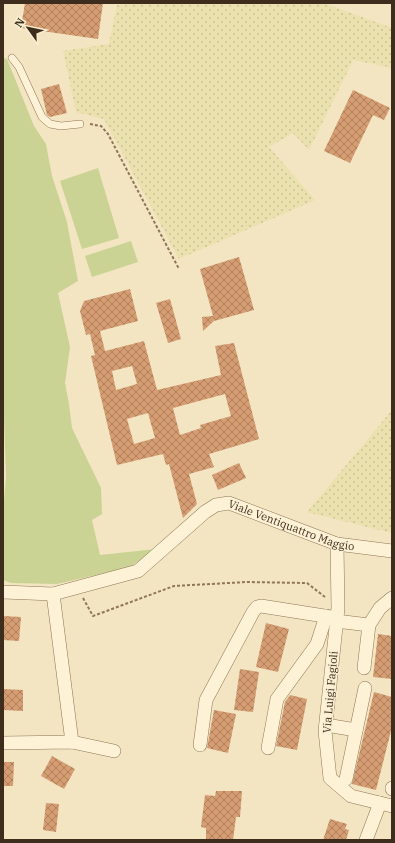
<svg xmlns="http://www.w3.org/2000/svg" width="395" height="843" font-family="'IBM Plex Serif',serif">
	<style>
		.farmland { fill: url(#farmland-dots) }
		.grass { fill: #cbd394 }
		.building { fill: url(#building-cross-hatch); fill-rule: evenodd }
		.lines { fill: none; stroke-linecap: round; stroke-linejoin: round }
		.service-casing { stroke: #907556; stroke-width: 8 }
		.minor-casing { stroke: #907556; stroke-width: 14 }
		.path { stroke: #907556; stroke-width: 2; stroke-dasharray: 3 2; stroke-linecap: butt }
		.service { stroke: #fdf1d6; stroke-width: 7 }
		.minor { stroke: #fdf1d6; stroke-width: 13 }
		.labels { text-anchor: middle; stroke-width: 3; stroke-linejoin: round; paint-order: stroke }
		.street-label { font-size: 11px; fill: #3e2d1c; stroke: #faefd2 }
	</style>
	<defs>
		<pattern id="farmland-dots" width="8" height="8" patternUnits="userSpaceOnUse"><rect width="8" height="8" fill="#eae1ae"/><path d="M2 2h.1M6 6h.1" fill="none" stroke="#cac195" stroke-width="1.8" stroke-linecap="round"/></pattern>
		<pattern id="building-cross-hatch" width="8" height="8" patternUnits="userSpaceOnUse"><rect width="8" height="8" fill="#d69d73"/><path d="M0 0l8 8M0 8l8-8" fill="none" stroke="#af805e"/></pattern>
	</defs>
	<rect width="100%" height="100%" fill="#f3e5c2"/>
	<path class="farmland" d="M131,3H324L392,28V70L388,67L353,60L309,150L293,133L269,147L315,200L179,259L104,119L76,112L63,51L109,44L117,5Z
		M392,410V533L307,512Z"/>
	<path class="grass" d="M3,58L7,59L34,126L46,144L52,176L67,222L78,281L58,293L70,347L65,383L69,404L72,428L101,488L102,514L92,520L100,555L156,549L130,567L57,584L11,583L3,580V514L6,476L3,390Z
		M98,168L119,238L82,249L60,181Z
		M131,241L138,262L92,277L85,256Z"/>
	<path class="building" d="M25,3H103L98,39L21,28Z
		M59,84L67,113L50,117L47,115L41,89Z
		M353,90L390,108L384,120L373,115L350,163L324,151Z
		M239,257L254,310L214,321L203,331L202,317L213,316L200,269Z
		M130,289L138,321L100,331L105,351L144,341L157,390L221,375L215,346L234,343L259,439L209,454L214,467L189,474L197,504L183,518L169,464L166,465L163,454L117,465L91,356L95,355L90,334L86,335L80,311L84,301ZM132,366L137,384L116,390L112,371ZM225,394L231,416L200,425L201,428L180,435L173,408ZM148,413L155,438L134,444L127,419Z
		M170,299L181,339L168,343L156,303Z
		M239,463L246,478L218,490L212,475Z
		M3,616L21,617L19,641L3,640Z
		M266,623L289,629L278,672L256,667Z
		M378,634L392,636V679L373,677Z
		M240,669L259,672L253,712L234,710Z
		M3,689L23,690V711L3,710Z
		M374,692L392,697V727L376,790L352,784Z
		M290,695L307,699L297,750L276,746L285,702Z
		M214,710L236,714L228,753L207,748Z
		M52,756L75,769L64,789L41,776Z
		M3,762H14L13,786H3Z
		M216,791H242L240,817H236L233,840H206V828L201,827L205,795L215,796Z
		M46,803L59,804L56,832L43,830Z
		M330,819L347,824L345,829L349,830L346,840H323Z"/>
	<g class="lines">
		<defs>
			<path id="service" d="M12,58L19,67L42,117L50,124L61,126L80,124"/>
			<g id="minor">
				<path d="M337,544L338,608L325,731L330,778L351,796L392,806"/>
				<path id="s1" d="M3,592L53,594L138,571L205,512L216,505L229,503L337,544L392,551"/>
				<path d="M53,594L72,742"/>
				<path d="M336,621L369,625L364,668"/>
				<path d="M369,625L380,608L392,598"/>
				<path d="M326,725L356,730"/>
				<path d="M3,743L72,742L114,751"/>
				<path d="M200,745L206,700L253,612L257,607L261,606L337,618"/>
				<path d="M268,748L277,699L317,644L326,616"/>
				<path d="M346,779L365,688"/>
				<path d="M392,789V788"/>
				<path d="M366,840L380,803"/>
			</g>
		</defs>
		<use href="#service" class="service-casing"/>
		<use href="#minor" class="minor-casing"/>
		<path class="path" d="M90,124L101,126L108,134L179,269
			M83,598L93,616L174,586L247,582L307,583L325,597"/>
		<use href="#service" class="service"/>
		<use href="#minor" class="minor"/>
	</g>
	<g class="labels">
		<g class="street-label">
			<text dy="4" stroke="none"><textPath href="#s1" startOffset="320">Viale Ventiquattro Maggio</textPath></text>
			<text transform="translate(330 692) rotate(-85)" y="4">Via Luigi Fagioli</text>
		</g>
	</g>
	<rect width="395" height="843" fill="none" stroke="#3e2d1c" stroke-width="8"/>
	<g transform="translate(28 28) rotate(303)" stroke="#faefd2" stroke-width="3" paint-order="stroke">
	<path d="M0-3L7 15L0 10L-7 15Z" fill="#3e2d1c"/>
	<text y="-6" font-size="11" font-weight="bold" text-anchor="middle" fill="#3e2d1c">N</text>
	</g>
</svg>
